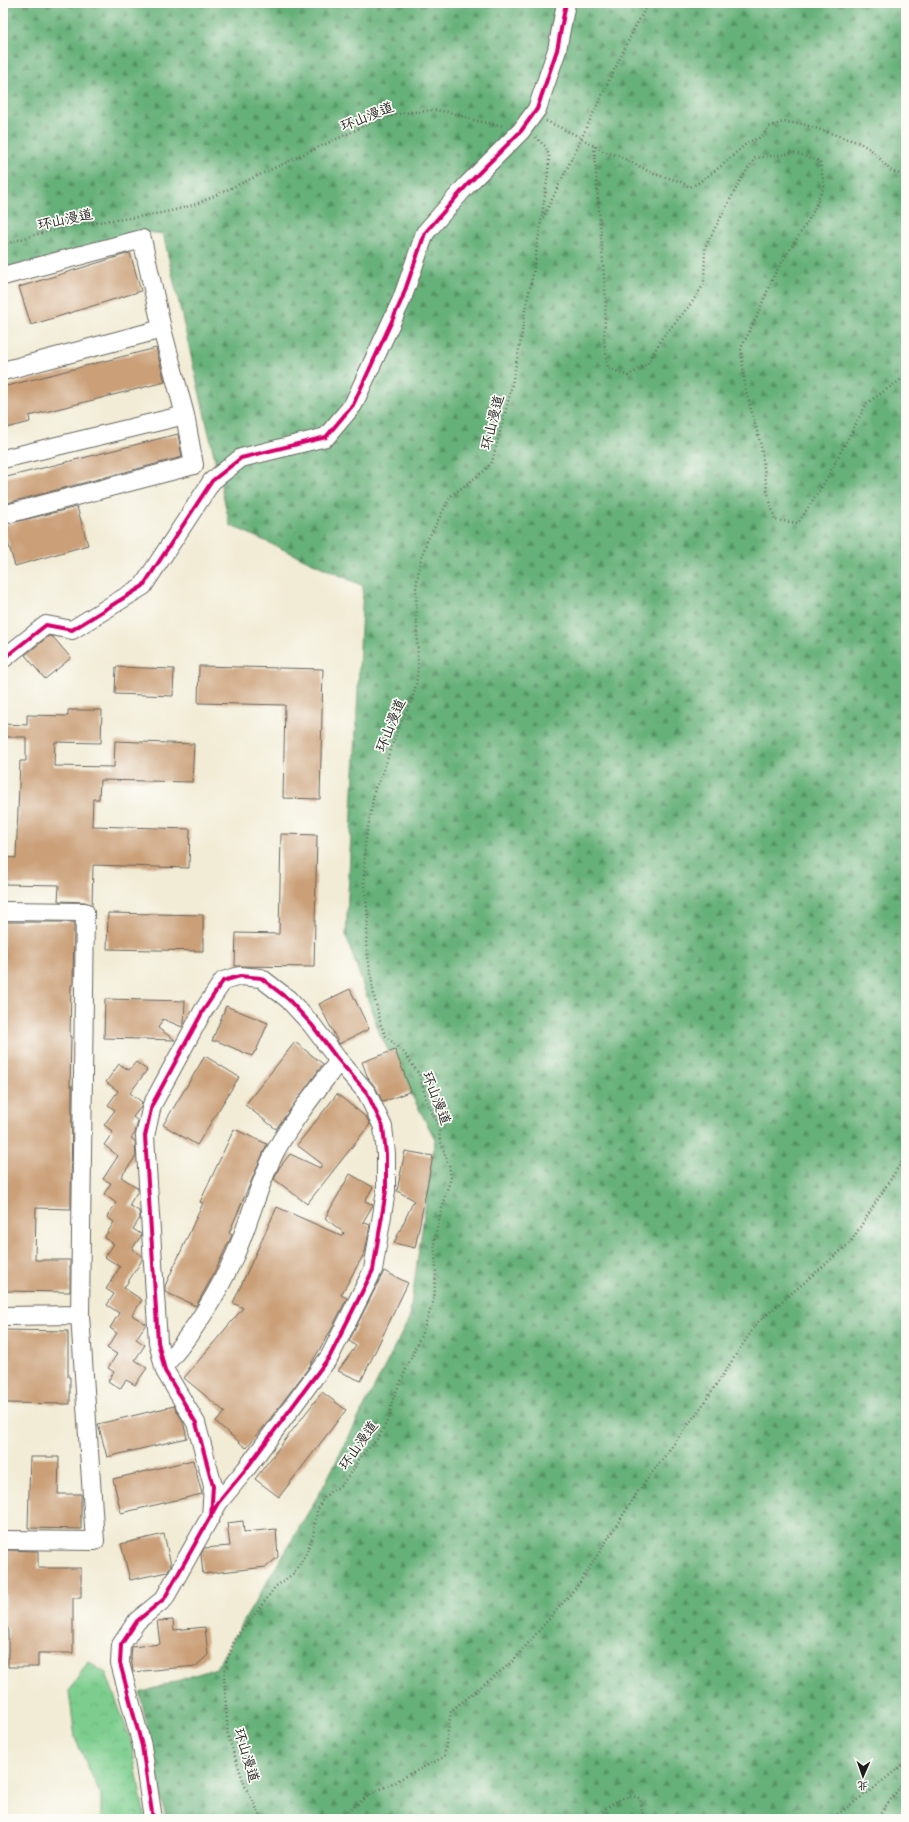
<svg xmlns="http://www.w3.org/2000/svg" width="909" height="1822" font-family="'Architects Daughter','LXGW WenKai TC',sans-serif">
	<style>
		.forest { fill: url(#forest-firs); stroke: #41664a }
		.park { fill: url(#park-crowns); stroke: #4c7555 }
		.building { fill: #cba079 }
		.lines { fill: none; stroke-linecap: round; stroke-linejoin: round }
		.minor-casing { stroke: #67655d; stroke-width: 20 }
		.path { stroke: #67655d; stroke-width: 2.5; stroke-dasharray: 1 3; stroke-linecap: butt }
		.minor { stroke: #fff; stroke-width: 18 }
		.cycleway-casing { stroke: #fdfcf7; stroke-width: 6 }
		.cycleway { stroke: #d6006c; stroke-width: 4 }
		.labels { text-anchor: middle; stroke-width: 3.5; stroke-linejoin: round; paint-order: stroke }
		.street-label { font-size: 14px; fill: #1c1c1c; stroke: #fdfcf7 }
	</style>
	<defs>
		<pattern id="forest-firs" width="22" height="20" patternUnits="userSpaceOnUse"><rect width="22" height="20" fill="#66b179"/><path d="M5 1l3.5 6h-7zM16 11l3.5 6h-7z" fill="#538f62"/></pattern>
		<pattern id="park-crowns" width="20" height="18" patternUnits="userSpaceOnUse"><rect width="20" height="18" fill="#7dce8e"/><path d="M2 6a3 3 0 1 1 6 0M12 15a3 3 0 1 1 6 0" fill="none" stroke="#6bb07a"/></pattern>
	</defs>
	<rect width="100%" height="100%" fill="#fdfcf7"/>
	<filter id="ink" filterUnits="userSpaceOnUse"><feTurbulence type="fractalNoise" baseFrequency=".025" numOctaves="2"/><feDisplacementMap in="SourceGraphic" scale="8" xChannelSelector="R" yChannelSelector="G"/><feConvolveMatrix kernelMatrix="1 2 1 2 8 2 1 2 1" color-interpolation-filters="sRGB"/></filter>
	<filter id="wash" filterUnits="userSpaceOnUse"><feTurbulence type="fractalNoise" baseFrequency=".012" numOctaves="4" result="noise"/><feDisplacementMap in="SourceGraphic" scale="16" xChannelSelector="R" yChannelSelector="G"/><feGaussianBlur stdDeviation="0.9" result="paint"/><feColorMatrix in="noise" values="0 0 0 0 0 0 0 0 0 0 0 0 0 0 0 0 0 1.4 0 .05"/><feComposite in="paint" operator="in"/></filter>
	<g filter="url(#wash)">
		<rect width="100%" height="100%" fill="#f2ecd6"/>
		<path class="forest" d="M3,3H906V1819H166L140,1693L216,1668L322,1489L409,1319L435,1139L380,1035L346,936L363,586L230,525L163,234L146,232L3,271Z"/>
		<path class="park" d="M88,1662L106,1673L131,1741L145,1819H101V1796L75,1738L69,1691Z"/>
		<g id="blocks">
			<path class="building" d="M130,253L141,291L31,325L19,287Z
				M156,348L165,382L29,416L30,422L3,429V387Z
				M178,434L182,457L3,504V478Z
				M77,507L88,545L15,566L3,525Z
				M49,636L53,637L71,658L45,679L25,655Z
				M199,666L323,669L320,799L283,798L285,705L198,703Z
				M116,667L174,669L173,696L115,694Z
				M68,710H102L101,743L55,742L54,766L114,767L115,741L194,744L192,782L100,780L99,799H93L92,826L190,829L189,868L93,865L92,905L85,902L58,901L59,885L3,884V857L16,858L20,761H26V737H3V724L27,725V715L68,716Z
				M281,834L317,835L314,967L235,966L236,933L279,934Z
				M108,913L203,915V951L107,949Z
				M3,922H74L73,985H71L70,1037H71L70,1086H72L71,1209L36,1208L35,1260H70V1292L3,1291Z
				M350,989L369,1029L339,1044L319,1004Z
				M105,999L185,1001L184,1023L182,1027L163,1019L158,1028L175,1040L104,1038Z
				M226,1006L268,1023L256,1051H255L252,1056L217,1041H212Z
				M295,1042L323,1064L276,1129L245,1105Z
				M395,1050L411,1091L383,1102L376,1088L368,1078L362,1062Z
				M205,1056L239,1077L197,1145L163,1125Z
				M136,1062L147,1070L130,1093L142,1102L141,1107L133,1117L138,1121L135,1133L131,1138L135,1141L136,1156L121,1177L138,1188V1191L129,1205L139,1211L140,1218L133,1229L141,1234V1236L132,1249L142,1256V1260L124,1288L142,1300L132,1315L146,1324L136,1339L145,1345L135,1360L147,1368L135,1385L126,1380L120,1389L108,1381L114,1372L108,1368L117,1354L107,1348L117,1333L110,1328L119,1313L107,1305L114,1294L106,1289L120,1267L105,1257L114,1244L104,1238L114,1222L107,1217L116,1203L104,1194L111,1183L103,1179L118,1156L104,1145L113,1132L104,1125L115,1110L108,1105L118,1091L106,1082L119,1064L129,1070Z
				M337,1094L366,1117L370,1124L307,1204L274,1179L279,1168L290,1154L320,1168L322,1164L297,1145Z
				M234,1129L267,1144L229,1233L232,1235L213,1275L196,1306L165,1292V1286L203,1203L200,1202Z
				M405,1151L433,1156L415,1248L394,1243L414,1200L397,1191Z
				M350,1174L373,1187L365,1201L373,1205L363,1222L370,1225L365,1252L341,1295L347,1298L331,1330L309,1367L266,1424L246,1448L216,1422L225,1412L184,1378L243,1308L233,1303L277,1207L342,1236L344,1233L325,1218Z
				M384,1271L408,1283L361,1381L338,1371L356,1346L349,1341Z
				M4,1330L68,1331V1377H70V1404L5,1403L6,1357H3Z
				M322,1392L346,1410L279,1497L255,1479Z
				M174,1406L183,1421L187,1438L107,1457L98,1424Z
				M30,1457H59L58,1494H81V1529L28,1528Z
				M193,1460L202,1494L121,1513L113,1479Z
				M243,1521L244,1532L276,1529L278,1557L266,1567L203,1574L201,1555L204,1548L230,1546L227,1523Z
				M164,1534L171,1565L167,1572L130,1580L121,1544Z
				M3,1550L38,1551V1568H81V1598H73V1653H38V1667H8V1628H5V1568H3Z
				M173,1620L174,1630L205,1627L208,1655L196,1666L133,1672L131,1657L132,1647L160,1644L157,1621Z"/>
		</g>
	</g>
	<g filter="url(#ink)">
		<use href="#blocks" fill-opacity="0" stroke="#67655d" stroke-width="1"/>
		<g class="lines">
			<defs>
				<path id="minor" d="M3,276L142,239L162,329L185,415L194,465L3,515
					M3,371L162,329
					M3,459L185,415
					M3,659L46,625L72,630L143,586L212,481L241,458L326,437L353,405L402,299L425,233L467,185L521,131L537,109L557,50L566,3
					M3,911L85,912L80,1315L95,1541L3,1540
					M3,1316L80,1315
					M164,1366C194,1332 215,1299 234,1257C250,1222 258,1184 276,1150C294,1118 317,1090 339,1061
					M153,1819L142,1746L120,1663L121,1645L137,1621L164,1599L218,1503L246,1469L330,1356L373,1270L386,1191V1154L383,1127L367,1093L336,1057L312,1025L288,999L261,978L240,976L223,981L203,1011L152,1105L145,1136L158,1342L165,1371L196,1423L213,1486L211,1517"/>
			</defs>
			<use href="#minor" class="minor-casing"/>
			<path class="path" d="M546,121L574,134L603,151L619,156L654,174L679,181L690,187L698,183L720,167L748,142L761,137L769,127L783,122L803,124L860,143L873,151L890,170L906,177
				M594,146L606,301L604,341L608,368L628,376L648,363L662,338L691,304L704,284L705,247L740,181L755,158L795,153L820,161L824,186L811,216L774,275L756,318L741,348L745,387L761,446L767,490L775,520L798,523L823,485L867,403L906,376
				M543,218L635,27L649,3
				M3,245C24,238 46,231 68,227C113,218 159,218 201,202L373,122L402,113L436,110L453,113L477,121L504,126
				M262,1819L245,1786L228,1736L224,1677L227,1660L235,1639L240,1632L259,1609L275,1587L293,1574L305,1556L313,1536L317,1511L323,1499L330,1492L342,1485L356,1465L359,1458L379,1437L390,1415L392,1401L422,1333L434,1300L436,1270L434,1241L444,1199L451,1178L449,1165L440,1140L439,1126L428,1105L419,1074L404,1053L386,1036L381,1025L374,996L366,944L368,917L364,884L365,844L375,788L380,780L397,731L411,702L416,685L418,669L416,588L420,562L427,541L451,496L484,471L492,462L510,394L521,339L525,310L533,274L548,175L549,155L545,146L535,137
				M345,1819L348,1811L371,1794L444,1757L451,1711L512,1662L579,1584L637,1493L702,1406L757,1323L850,1243L906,1155
				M593,1819C605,1810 625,1789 640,1799L644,1819
				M831,1819L874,1788L906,1762
				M876,1819L906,1779"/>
			<use href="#minor" class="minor"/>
			<defs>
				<path id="cycleway" d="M3,659L46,625L72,630L143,586L212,481L241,458L326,437L353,405L402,299L425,233L467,185L521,131L537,109L557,50L566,3
					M153,1819L142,1746L120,1663L121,1645L137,1621L164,1599L218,1503L246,1469L330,1356L373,1270L386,1191V1154L383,1127L367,1093L336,1057L312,1025L288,999L261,978L240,976L223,981L203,1011L152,1105L145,1136L158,1342L165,1371L196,1423L213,1486L211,1517"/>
			</defs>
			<use href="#cycleway" class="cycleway-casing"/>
			<use href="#cycleway" class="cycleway"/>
		</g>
	</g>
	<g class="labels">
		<g class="street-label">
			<text transform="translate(367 116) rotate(-22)" y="5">环山漫道</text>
			<text transform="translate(65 219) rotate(-12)" y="5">环山漫道</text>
			<text transform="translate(492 422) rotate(-76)" y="5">环山漫道</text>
			<text transform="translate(390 725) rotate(-68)" y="5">环山漫道</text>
			<text transform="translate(437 1098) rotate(69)" y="5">环山漫道</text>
			<text transform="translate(358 1445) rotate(-55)" y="5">环山漫道</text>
			<text transform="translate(247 1755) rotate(73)" y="5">环山漫道</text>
		</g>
	</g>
	<rect width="909" height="1822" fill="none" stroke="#fdfcf7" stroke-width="16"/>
	<g transform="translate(863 1776) rotate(182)" stroke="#fdfcf7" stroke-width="3" paint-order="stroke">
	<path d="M0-3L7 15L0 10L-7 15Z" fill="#1c1c1c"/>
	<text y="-6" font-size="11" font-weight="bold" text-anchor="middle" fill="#1c1c1c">北</text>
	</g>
</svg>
